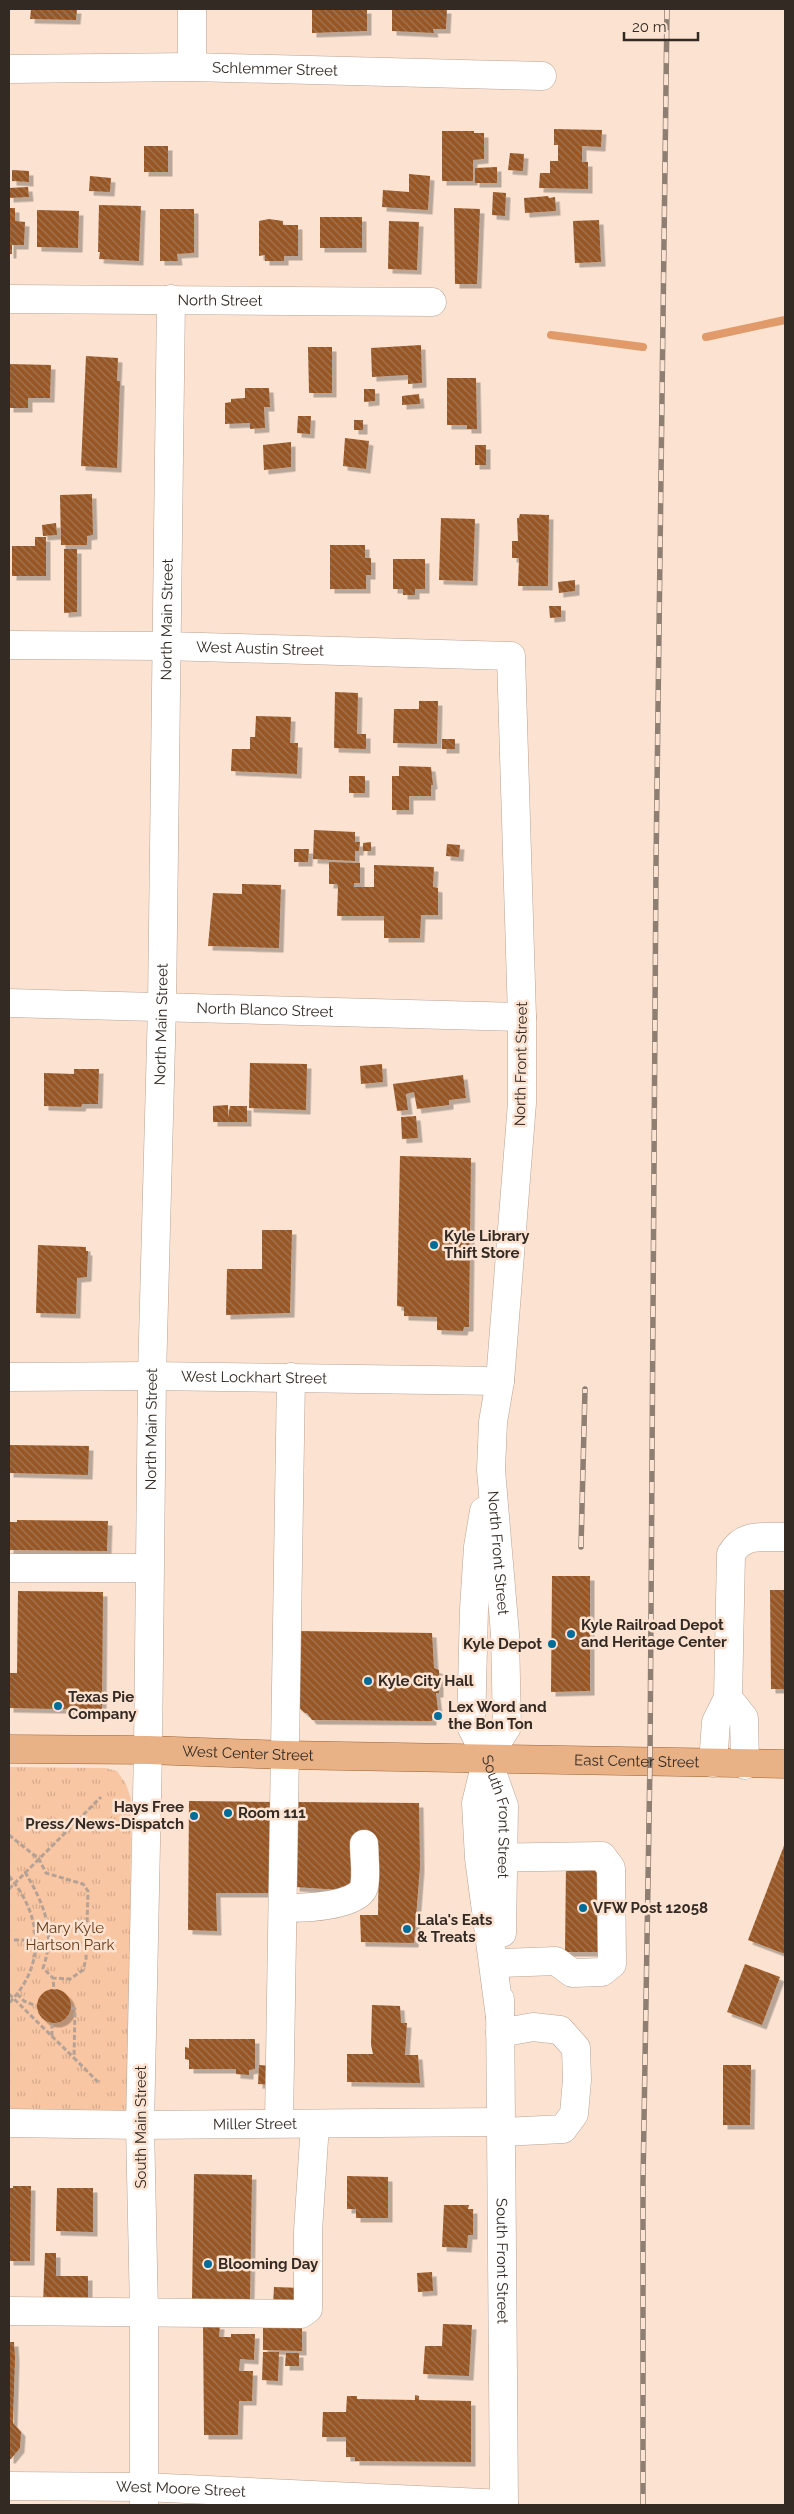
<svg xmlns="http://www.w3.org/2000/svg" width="794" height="2514" font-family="Raleway,sans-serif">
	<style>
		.park { fill: url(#park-tufts) }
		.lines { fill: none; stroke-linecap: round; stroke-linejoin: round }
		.stream { stroke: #e19b6a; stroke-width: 8 }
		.building { fill: url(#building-back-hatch); filter: url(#shadow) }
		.minor-casing { stroke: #baa393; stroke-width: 29 }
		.major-casing { stroke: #a0612f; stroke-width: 29 }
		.path { stroke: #b6a295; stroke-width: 3; stroke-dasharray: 5 2.5; stroke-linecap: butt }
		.minor { stroke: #fff; stroke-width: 28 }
		.major { stroke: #e9b286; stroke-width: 28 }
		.rail-casing { stroke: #8f7f73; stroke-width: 5.5 }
		.rail { stroke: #fbe2d1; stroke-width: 4; stroke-dasharray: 11; stroke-linecap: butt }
		.poi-dot { fill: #006c99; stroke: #fbe2d1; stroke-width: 2 }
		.labels { text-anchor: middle; stroke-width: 5; stroke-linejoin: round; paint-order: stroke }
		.street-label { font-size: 15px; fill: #332a23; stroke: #fbe2d1 }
		.poi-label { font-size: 15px; font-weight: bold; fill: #332a23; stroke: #fbe2d1; text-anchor: start }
		.park-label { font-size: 15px; fill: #683a16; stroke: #fbe2d1 }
	</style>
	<defs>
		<pattern id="park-tufts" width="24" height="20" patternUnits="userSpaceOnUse" patternTransform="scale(1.25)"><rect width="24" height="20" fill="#f9c6a3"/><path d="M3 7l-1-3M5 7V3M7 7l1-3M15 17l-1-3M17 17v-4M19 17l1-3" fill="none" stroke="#d6aa8c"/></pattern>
		<pattern id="building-back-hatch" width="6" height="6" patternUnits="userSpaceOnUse" patternTransform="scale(1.25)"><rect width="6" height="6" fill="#975725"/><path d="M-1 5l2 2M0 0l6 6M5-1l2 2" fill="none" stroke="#a47653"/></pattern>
		<filter id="shadow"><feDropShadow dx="4.5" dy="4.5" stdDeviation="0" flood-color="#0004"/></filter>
	</defs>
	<rect width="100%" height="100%" fill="#fbe2d1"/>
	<path class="park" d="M9,1767L105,1768L117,1771L126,1784L131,1799L130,2105L125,2111L9,2112Z"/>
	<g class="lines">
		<path class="stream" d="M551,335L643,347
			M706,337L785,320"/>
	</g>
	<path class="building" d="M31,9H77L76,20L30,19Z
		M312,9H367V31L312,33Z
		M392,9H447L446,29H433L434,33L392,31Z
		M554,129L602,130L601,147L582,146V162H588V189L539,188L540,173H550V161H558V145H554Z
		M442,131H474V133H484V159L473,160V181H442Z
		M144,146H168V172H144Z
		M510,153L524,154L523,171L508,170Z
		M497,167V183H475V168Z
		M12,170L29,171V182L12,181Z
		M409,174L430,176L428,210L382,207L383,190L409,192Z
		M90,176L111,178L110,192L89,191Z
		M28,187L29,197L9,198V188Z
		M493,192L506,193L505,216L492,215Z
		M548,196L549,198L555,197L556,211L525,213L524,198Z
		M99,205L141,206L139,261L99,259L100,252H98Z
		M9,208H15V221L25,222L24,245H12V254H9Z
		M454,208L480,209L477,284H455Z
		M160,209H194V253L177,254L178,261H160Z
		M37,210L79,211L78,248L37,247Z
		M320,217H362V248H320Z
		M269,219L283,221V225H298V256H284V261H265V255L259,256V221Z
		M599,220L601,262L575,263L573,221Z
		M389,221L419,222L417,270L388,269Z
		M421,345L422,383L408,384V375L372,377L371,348Z
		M308,347H332V393H309Z
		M86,356L118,358L117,381H120L117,468L81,466Z
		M9,364L51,365L50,398H28V408H9Z
		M447,378H476L477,429H467V425H447Z
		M245,388H269L270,407H264L265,428L250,429V423L225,424V403L231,402V399L245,398Z
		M364,389H375V401L364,402Z
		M419,394L420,404L402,405V396Z
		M298,416H311L310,434L297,433Z
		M354,420H363V430H354Z
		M345,438L369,441L366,469L343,466Z
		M291,442V467L264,470L263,445Z
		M475,445H486V465H475Z
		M92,494L93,535L87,536V545H61L60,495Z
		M520,514L549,515L548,586H518L519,558H512V541H518L517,518H519Z
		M441,518L475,519L473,581L439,580Z
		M56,523L57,535L43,536L42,525Z
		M35,537H46V576H12V546H35Z
		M330,545H365V558H371V575H366V589H330Z
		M64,549H77V612L64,613Z
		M393,559H425V589H415V595H403V589H393Z
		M575,580V591L559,593L558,582Z
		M549,606H561V617L550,618Z
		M335,692L358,693L357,734H366V749L334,748Z
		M419,701H438L437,744L393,743L394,709H419Z
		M256,716L291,717L290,743H298L297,774L231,771L232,749H250V737H255Z
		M442,739H455V749H442Z
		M399,766L431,767L433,785H431V796H409V810H392V776H399Z
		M349,776H365V793H349Z
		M314,830L355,832V842H360L359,851H355V861L313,859Z
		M371,842V851H363V843Z
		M447,844L460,845L459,857L446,856Z
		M294,849H309L308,862H294Z
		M329,862L360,863V883H354V887H374V865L434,867L433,887L438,888V915H421L420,938H384V916H337L338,887L337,884H329Z
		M242,884L281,885L279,948L208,946L213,893L242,894Z
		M250,1063L307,1064L306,1110L249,1108Z
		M382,1064L383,1082L361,1084L360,1066Z
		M74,1069H99L98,1104H82L81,1107L44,1106V1073L74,1074Z
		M463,1075L466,1098L449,1100V1105L417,1109L414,1092L406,1094L408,1110L397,1111L393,1084Z
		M228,1105V1118L230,1106H247V1122H213V1106Z
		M416,1116L418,1138L402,1139L401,1117Z
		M400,1156L471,1158L469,1327H464L463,1331L437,1330V1317L404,1316V1307L397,1306Z
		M262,1230H292L290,1313L226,1315L227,1269H262Z
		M38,1245L86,1247V1251H88L87,1277L77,1278L76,1314L36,1313Z
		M9,1445L89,1446L88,1475L9,1473Z
		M17,1520L108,1521L107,1551L9,1550V1522H17Z
		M552,1576H590V1691L551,1692Z
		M770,1590H785V1689H771Z
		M18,1591L103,1592L102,1710L9,1708V1673H17Z
		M298,1631L432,1633L434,1668L439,1670V1693H436L438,1710L432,1715V1721L312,1720L307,1713H305L297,1706Z
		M189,1801L275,1802L273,1893H216L217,1931L188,1930Z
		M297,1802L419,1803L420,1867L414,1943L361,1942L360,1915H378L379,1845L355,1843L356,1891L295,1887Z
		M785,1843V1954L748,1940Z
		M566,1864H602L601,1952H565Z
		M745,1964L780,1977L762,2025L727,2012Z
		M37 2006a17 17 0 1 1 34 0a17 17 0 1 1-34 0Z
		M372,2005L400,2006L401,2023H407L405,2055H418L420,2083L347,2082V2054H373L371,2045Z
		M189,2039H255V2069L249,2070V2075L236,2074V2069H189V2060L185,2059V2047L189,2048Z
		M259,2065L271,2066V2085L258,2084Z
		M723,2065H751L750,2125H723Z
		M194,2174L252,2175L250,2300H192Z
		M347,2176L388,2177V2218H356V2209H347Z
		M13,2186H31L30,2261H9V2188H13Z
		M57,2188H93V2232L56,2231Z
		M444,2205H469L468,2209H473V2235H468L467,2248L442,2247Z
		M45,2253H56V2276H88V2304H43Z
		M432,2272L433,2291L418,2292L417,2273Z
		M274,2287L302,2288V2304H273Z
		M203,2324L220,2325L219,2337H231V2334H255L254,2360L240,2359L239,2371H253L252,2401H239L238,2435H204Z
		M443,2324L472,2325L469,2376L423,2374L425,2346H442Z
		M263,2326L302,2327V2351L263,2350Z
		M9,2342H14L15,2358L13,2423L21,2432L20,2448L11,2459H9Z
		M263,2352H279L278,2381L262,2380Z
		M286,2353H299V2366H285Z
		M415,2395L419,2396V2400L471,2401V2462L355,2461V2457H346V2437H322L323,2412H346L347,2396H357V2399L415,2400Z"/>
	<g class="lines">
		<defs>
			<g id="minor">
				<path d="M192,9V67"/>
				<path id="s1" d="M9,69L192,67L542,76"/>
				<path id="s2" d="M9,299L432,302"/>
				<path id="s3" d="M9,645L165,646L511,656L522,1017V1103L500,1381L493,1422L491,1470L505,1634L507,1727L487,1758L476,1803L479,1858L500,2017"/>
				<path id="s4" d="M9,1003L522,1017"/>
				<path id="s5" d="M9,1377L152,1376L500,1381"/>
				<path id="s6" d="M484,1511L478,1547L474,1609L471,1726L487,1758L504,1806L502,1933"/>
				<path d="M9,1568H148"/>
				<path d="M728,1698L744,1718L745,1765"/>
				<path d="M713,1763L716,1722L728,1698L731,1554C744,1532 762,1538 785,1537"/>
				<path d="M485,1858L602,1856L611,1868L612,1964L602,1972L572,1973L556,1961L501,1963"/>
				<path d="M284,1908C301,1908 358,1907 364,1887C367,1874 364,1857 364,1844"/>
				<path id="s7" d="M500,1999L504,2505"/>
				<path d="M500,2033L533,2027L560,2030L576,2048L577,2080L574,2114L563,2129L501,2132"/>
				<path id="s8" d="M9,2123L140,2125L501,2122"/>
				<path d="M279,2123L291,1377"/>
				<path d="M9,2311L301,2314L308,2309V2231L315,2124"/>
				<path id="s9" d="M9,2486L144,2487L504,2504"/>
				<path id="s10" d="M144,2505V2312L140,2125L148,1750L152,1376L162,1006L171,299"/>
			</g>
			<g id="major">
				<path id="s11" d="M9,1749L148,1750L285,1755L785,1764"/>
			</g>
		</defs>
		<use href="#minor" class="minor-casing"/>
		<use href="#major" class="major-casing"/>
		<path class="path" d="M9,1835L39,1859L46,1873L83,1884L88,1891L86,1959L83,1970L70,1979L53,1978L54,1990
			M25,1872C44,1904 56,1932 43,1968L53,1978
			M9,1876C42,1916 47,1964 9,2003
			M9,1889L101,1797
			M14,1940H35
			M9,1994L74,2058
			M17,1994L24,2001L36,2006
			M71,2008L75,2009L74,2058L98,2082
			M52,2036V2022"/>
		<use href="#minor" class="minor"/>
		<use href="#major" class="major"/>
		<defs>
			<path id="rail" d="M581,1547L585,1389
				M643,2505V2182L650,1761L656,866L667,9"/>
		</defs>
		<use href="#rail" class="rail-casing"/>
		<use href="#rail" class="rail"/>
	</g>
	<g class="poi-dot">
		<circle cx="434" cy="1245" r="5"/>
		<circle cx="571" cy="1634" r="5"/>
		<circle cx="552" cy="1644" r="5"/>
		<circle cx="368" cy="1681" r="5"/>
		<circle cx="58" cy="1706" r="5"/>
		<circle cx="438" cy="1716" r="5"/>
		<circle cx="228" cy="1813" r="5"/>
		<circle cx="194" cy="1816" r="5"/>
		<circle cx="583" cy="1908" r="5"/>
		<circle cx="407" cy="1929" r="5"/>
		<circle cx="208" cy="2264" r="5"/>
	</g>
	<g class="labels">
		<g class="street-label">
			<text dy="5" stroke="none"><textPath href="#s1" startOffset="266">Schlemmer Street</textPath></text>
			<text dy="5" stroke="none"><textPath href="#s2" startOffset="211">North Street</textPath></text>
			<text dy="5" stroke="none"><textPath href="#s10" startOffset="1886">North Main Street</textPath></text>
			<text dy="5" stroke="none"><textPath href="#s3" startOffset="251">West Austin Street</textPath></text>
			<text dy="5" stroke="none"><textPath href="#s4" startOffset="256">North Blanco Street</textPath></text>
			<text dy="5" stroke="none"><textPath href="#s10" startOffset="1481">North Main Street</textPath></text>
			<text transform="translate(521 1064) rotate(-89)" y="5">North Front Street</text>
			<text dy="5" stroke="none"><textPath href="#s5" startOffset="245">West Lockhart Street</textPath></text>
			<text dy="5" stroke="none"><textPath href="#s10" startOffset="1076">North Main Street</textPath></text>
			<text dy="5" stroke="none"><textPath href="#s3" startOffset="1401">North Front Street</textPath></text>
			<text dy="5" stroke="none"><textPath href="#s11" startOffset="239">West Center Street</textPath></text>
			<text dy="5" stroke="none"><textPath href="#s11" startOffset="628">East Center Street</textPath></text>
			<text dy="5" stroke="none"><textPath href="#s6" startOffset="312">South Front Street</textPath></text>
			<text dy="5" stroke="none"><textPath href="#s8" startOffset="246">Miller Street</textPath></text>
			<text transform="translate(141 2127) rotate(-90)" y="5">South Main Street</text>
			<text dy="5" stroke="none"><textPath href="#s7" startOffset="262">South Front Street</textPath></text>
			<text dy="5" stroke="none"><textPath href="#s9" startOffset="172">West Moore Street</textPath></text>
		</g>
		<g class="poi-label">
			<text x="444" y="1241">Kyle Library<tspan x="444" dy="17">Thift Store</tspan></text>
			<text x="581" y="1630">Kyle Railroad Depot<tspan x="581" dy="17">and Heritage Center</tspan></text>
			<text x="542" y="1649" text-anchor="end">Kyle Depot</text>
			<text x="378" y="1686">Kyle City Hall</text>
			<text x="68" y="1702">Texas Pie<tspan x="68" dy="17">Company</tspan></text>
			<text x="448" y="1712">Lex Word and<tspan x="448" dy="17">the Bon Ton</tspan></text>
			<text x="184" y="1812" text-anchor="end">Hays Free<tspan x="184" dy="17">Press/News-Dispatch</tspan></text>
			<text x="238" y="1818">Room 111</text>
			<text x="593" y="1913">VFW Post 12058</text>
			<text x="417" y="1925">Lala's Eats<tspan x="417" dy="17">&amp; Treats</tspan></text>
			<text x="218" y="2269">Blooming Day</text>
		</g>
		<g class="park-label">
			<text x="70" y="1933">Mary Kyle<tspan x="70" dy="17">Hartson Park</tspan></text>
		</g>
	</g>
	<rect width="794" height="2514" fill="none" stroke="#332a23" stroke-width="20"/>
	<path d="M624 32v8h74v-8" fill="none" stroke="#332a23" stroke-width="2.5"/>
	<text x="632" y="32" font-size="15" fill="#332a23" stroke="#fbe2d1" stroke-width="4" paint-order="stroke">20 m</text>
</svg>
